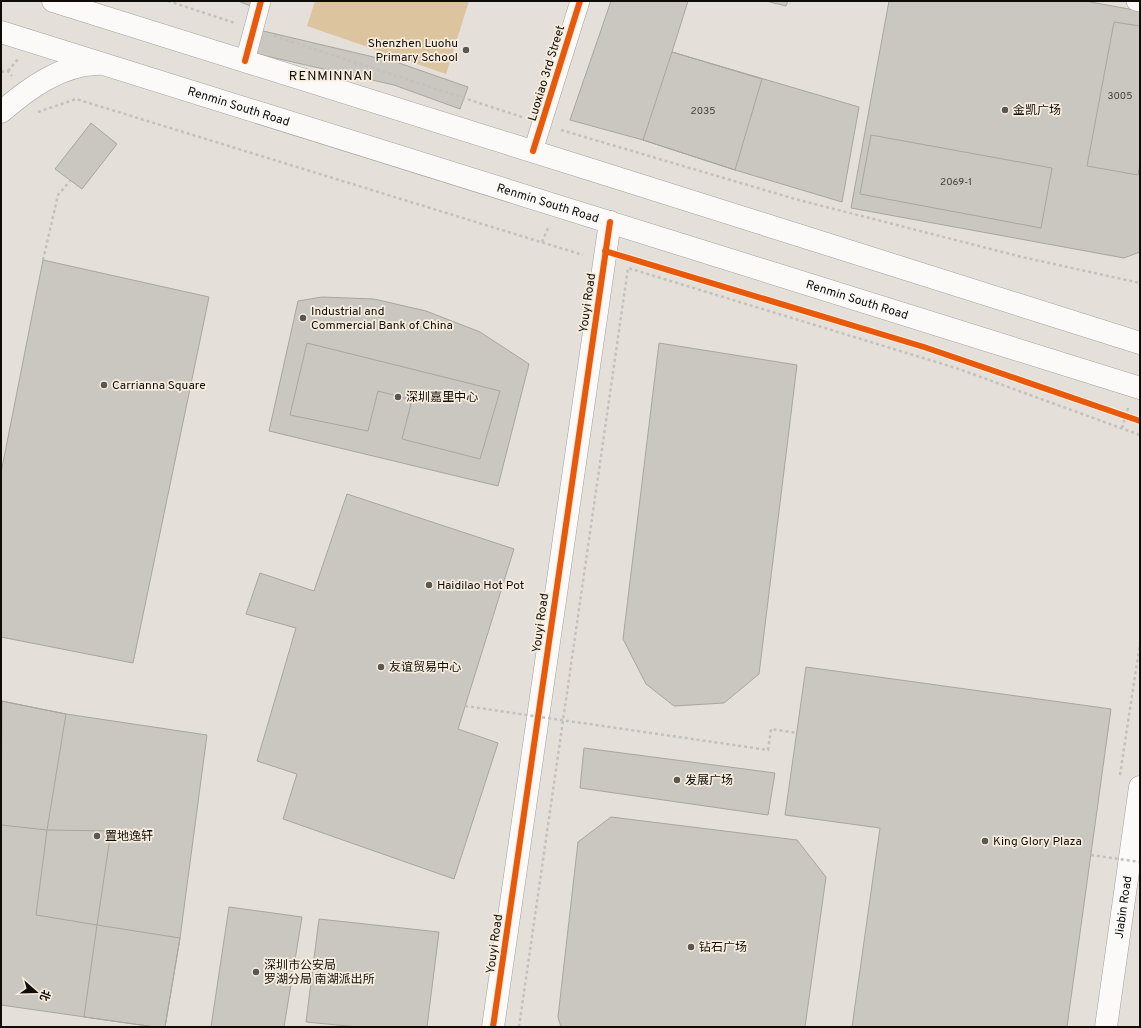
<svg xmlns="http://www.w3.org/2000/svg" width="1141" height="1028" font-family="Overpass,'Noto Sans SC',sans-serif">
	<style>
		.green { fill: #dcc49f }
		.building { fill: #cac6c0; stroke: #a9a59f }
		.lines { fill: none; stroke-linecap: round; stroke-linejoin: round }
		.minor-casing { stroke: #a4a09a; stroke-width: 20 }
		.tertiary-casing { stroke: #a4a09a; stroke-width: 23 }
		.secondary-casing { stroke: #a4a09a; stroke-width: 23 }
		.path { stroke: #c3c1bf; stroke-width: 2.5; stroke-dasharray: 3 3; stroke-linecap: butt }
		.minor { stroke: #fbfaf9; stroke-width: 19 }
		.tertiary { stroke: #fbfaf9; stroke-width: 22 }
		.secondary { stroke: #fbfaf9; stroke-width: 22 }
		.path-bridge { stroke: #c3c1bf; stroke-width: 2.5; stroke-dasharray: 3 3; stroke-linecap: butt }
		.cycleway-casing { stroke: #f7eddf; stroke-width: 8 }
		.cycleway { stroke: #e8590c; stroke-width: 6 }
		.poi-dot { fill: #5a5650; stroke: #f7eddf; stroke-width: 1.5 }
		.labels { text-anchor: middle; stroke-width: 3.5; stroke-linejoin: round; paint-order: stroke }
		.number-label { font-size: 10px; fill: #403c37 }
		.poi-label { font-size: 12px; fill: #0f0c07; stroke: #f7eddf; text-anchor: start }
		.street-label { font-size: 12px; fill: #0f0c07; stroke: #f7eddf }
		.neighbourhood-label { font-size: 13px; letter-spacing: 1px; fill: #0f0c07; stroke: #f7eddf }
	</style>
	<rect width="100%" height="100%" fill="#e4dfd8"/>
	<path class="green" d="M315,1H469L446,74L307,26Z"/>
	<path class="building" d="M238,1H258L256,8Z
		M611,1H688L672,52L859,107L842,202L735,170L643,140L570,120Z
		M766,1H788L786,6Z
		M889,1H1085L1140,11V252L1124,258L851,208Z
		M1114,22L1140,26V163L1138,175L1087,166Z
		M259,30L399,63L468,87L460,109L394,85L253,53Z
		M672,52L762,79L735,170L643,140Z
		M91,123L117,144L82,189L55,169Z
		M871,135L1052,168L1041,228L860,194Z
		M43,260L209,297L133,663L1,637V473Z
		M322,297L374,299L426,311L480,332L529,364L498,486L269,431L298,301Z
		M307,343L500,391L480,459L402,439L412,400L378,391L368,431L290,415Z
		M659,343L797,365L759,674L724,703L674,706L646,684L623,639Z
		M347,494L514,549L458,729L498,743L454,879L283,819L297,774L257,761L296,628L246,614L260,573L314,591Z
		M806,667L1111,709L1067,1027H852L880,828L785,815Z
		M1,701L66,714L207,735L180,938L165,1027H155L1,1005Z
		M2,701L66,714L47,830L1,825Z
		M584,748L775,773L768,815L580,788Z
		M611,817L797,840L826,877L805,1027H561L558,1017L578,842Z
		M47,830L111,831L97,925L36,915Z
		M229,907L302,917L284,1027H211Z
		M319,919L439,932L427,1027H358L306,1022Z
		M97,925L180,938L165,1027H155L84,1017Z"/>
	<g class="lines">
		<defs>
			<path id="minor" d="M1136,1L1140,2
				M245,61L261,1
				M533,151L580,1"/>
			<path id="tertiary" d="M493,1027L610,222"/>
			<g id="secondary">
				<path d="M53,1L608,175L1140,343"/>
				<path id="s1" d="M1,32L1140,388"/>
				<path d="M1,112C28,89 60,65 97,64"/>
				<path id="s2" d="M1106,1027L1140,787"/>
			</g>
		</defs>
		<use href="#minor" class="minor-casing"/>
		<use href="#tertiary" class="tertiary-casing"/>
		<use href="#secondary" class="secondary-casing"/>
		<path class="path" d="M168,1L235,23
			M274,36L522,117
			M8,71L18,59
			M1,72L8,71L12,76
			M38,112L76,99L583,255
			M561,130L795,199L1022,257L1140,283
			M542,242L549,226
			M43,260L58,195L70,181
			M1122,428L1128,408
			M1120,775L1140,643
			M519,1027L628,268L956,368L1140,435"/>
		<use href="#minor" class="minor"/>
		<use href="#tertiary" class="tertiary"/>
		<use href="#secondary" class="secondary"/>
		<path class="path-bridge" d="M465,706L768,750L771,729L797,733
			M1091,855L1140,862"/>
		<defs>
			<path id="cycleway" d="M245,61L261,1
				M533,151L580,1
				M605,251L924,347L1140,421
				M493,1027L610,222"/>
		</defs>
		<use href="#cycleway" class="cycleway-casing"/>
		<use href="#cycleway" class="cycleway"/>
	</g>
	<g class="poi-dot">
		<circle cx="466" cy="50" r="4"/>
		<circle cx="1005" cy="110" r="4"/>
		<circle cx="303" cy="318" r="4"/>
		<circle cx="104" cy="385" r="4"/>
		<circle cx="398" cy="397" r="4"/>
		<circle cx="429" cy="585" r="4"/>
		<circle cx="381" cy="667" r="4"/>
		<circle cx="677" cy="780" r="4"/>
		<circle cx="97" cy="836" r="4"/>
		<circle cx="985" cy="841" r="4"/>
		<circle cx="691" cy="947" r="4"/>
		<circle cx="256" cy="972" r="4"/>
	</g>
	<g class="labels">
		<g class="number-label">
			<text x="1120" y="99">3005</text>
			<text x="703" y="114">2035</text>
			<text x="956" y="185">2069-1</text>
		</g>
		<g class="poi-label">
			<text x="458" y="47" text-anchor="end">Shenzhen Luohu<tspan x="458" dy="14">Primary School</tspan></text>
			<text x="1013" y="114">金凯广场</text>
			<text x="311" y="315">Industrial and<tspan x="311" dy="14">Commercial Bank of China</tspan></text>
			<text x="112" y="389">Carrianna Square</text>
			<text x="406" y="401">深圳嘉里中心</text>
			<text x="437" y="589">Haidilao Hot Pot</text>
			<text x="389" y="671">友谊贸易中心</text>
			<text x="685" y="784">发展广场</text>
			<text x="105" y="840">置地逸轩</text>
			<text x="993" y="845">King Glory Plaza</text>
			<text x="699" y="951">钻石广场</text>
			<text x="264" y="969">深圳市公安局<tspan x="264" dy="14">罗湖分局 南湖派出所</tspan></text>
		</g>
		<g class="street-label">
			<text transform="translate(546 73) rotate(-73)" y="4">Luoxiao 3rd Street</text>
			<text dy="4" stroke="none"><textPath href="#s1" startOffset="249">Renmin South Road</textPath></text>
			<text dy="4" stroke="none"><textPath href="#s1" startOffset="573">Renmin South Road</textPath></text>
			<text dy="4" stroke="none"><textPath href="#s1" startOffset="897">Renmin South Road</textPath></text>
			<text transform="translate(587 303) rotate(-82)" y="4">Youyi Road</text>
			<text transform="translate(540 623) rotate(-82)" y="4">Youyi Road</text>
			<text dy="4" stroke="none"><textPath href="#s2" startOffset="121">Jiabin Road</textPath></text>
			<text transform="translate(494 944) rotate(-82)" y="4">Youyi Road</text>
		</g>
		<g class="neighbourhood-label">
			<text x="331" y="80">RENMINNAN</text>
		</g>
	</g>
	<rect width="1141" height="1028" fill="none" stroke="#0f0c07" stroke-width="4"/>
	<g transform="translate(36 992) rotate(110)" stroke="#f7eddf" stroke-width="3" paint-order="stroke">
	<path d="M0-3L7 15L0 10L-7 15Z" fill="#0f0c07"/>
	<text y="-6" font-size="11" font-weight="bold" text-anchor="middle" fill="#0f0c07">北</text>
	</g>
</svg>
